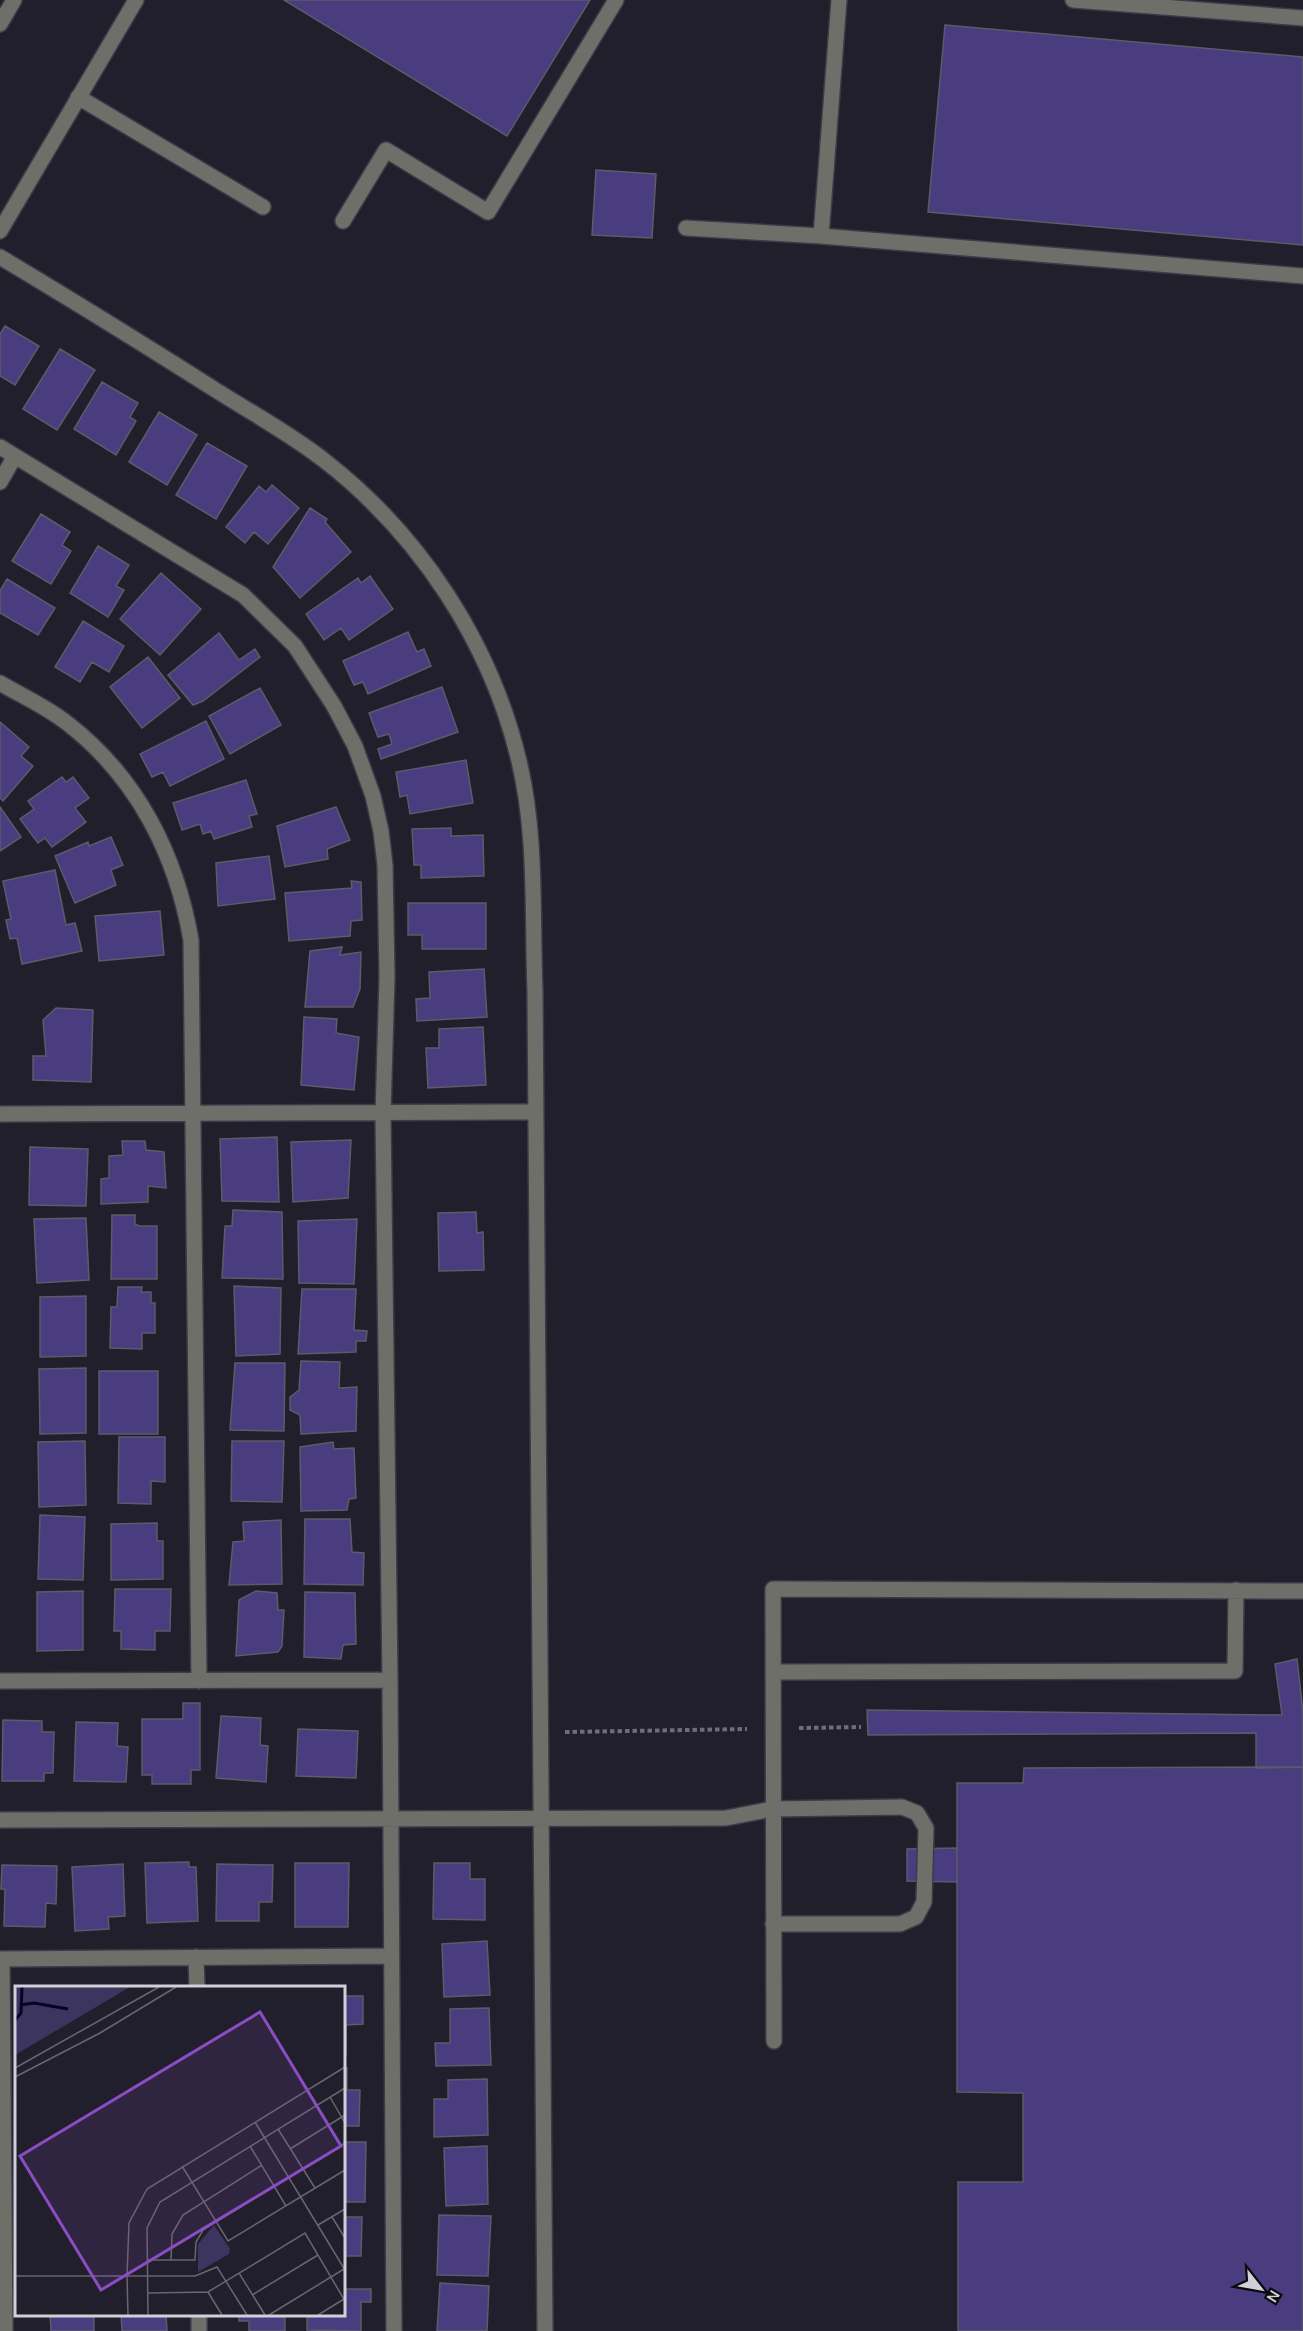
<svg xmlns="http://www.w3.org/2000/svg" width="1303" height="2331" font-family="Karla,sans-serif">
	<style>
		.building { fill: #493d80; stroke: #5c5b6a; stroke-width: 1.5 }
		.lines { fill: none; stroke-linecap: round; stroke-linejoin: round }
		.minor-casing { stroke: #3c3b47; stroke-width: 18 }
		.path { stroke: #6e6d78; stroke-width: 4; stroke-dasharray: 4.5 3; stroke-linecap: butt }
		.minor { stroke: #6d6f68; stroke-width: 15 }
		.inset-river { fill: none; stroke: #090026; stroke-width: 3 }
		.inset-road { fill: none; stroke: #676671; stroke-width: 1.5 }
		.view { fill: #8c4dc4; fill-opacity: 0.15; stroke: #8c4dc4; stroke-width: 3 }
		.inset-edge { fill: none; stroke: #d1d0d9; stroke-width: 3 }
	</style>
	<rect width="100%" height="100%" fill="#201f2b"/>
	<path class="building" d="M284,0H590L507,136Z
		M945,25L1303,57V245L928,212Z
		M596,170L656,174L652,238L592,235Z
		M5,326L39,346L15,385L0,376V334Z
		M60,349L95,370L57,430L23,409Z
		M102,382L138,403L130,417L136,421L116,455L74,429Z
		M159,412L197,435L167,485L129,462Z
		M207,443L247,466L216,519L176,495Z
		M272,485L299,508L268,544L254,532L245,543L226,527L259,486L266,492Z
		M310,508L327,519L325,522L351,552L300,598L273,567Z
		M41,514L70,532L62,545L71,551L51,584L12,561Z
		M98,546L129,565L116,586L124,590L108,617L70,593Z
		M161,573L201,609L160,655L120,619Z
		M370,576L393,609L349,640L341,628L324,640L306,614L358,578L361,583Z
		M7,579L55,608L38,635L0,613V591Z
		M83,621L124,646L109,672L92,662L80,682L55,667Z
		M408,632L417,652L424,649L431,666L368,694L363,682L354,685L343,661Z
		M219,633L239,660L255,649L260,657L203,701L193,705L168,675Z
		M148,657L180,698L142,728L110,687Z
		M442,687L458,732L381,759L378,749L392,744L389,734L378,737L369,713Z
		M260,688L281,725L230,754L209,716Z
		M206,721L224,759L170,786L163,772L152,777L140,754Z
		M0,722L29,747L21,756L33,766L3,801L0,798Z
		M466,760L473,803L410,814L407,795L400,797L396,772Z
		M62,777L66,782L73,777L89,798L75,808L86,822L52,847L45,838L38,843L20,819L34,809L28,801Z
		M246,780L257,814L249,816L252,827L214,839L211,831L203,834L200,824L182,830L173,803Z
		M0,807L21,837L0,851Z
		M336,807L350,840L327,849L328,859L285,867L277,826Z
		M451,828V836L483,835L484,876L421,878V865H414L412,829Z
		M111,837L123,865L111,870L116,885L75,903L55,856L88,842L89,846Z
		M269,856L275,899L218,906L216,863Z
		M55,870L66,925L75,923L82,951L22,964L17,938L10,939L6,920L11,919L3,881Z
		M351,881L361,882L362,920L351,921L350,936L289,941L285,893L352,888Z
		M408,903H486V949H422V935H408Z
		M160,911L164,955L99,961L95,916Z
		M342,947L340,955L361,952L360,989L353,1007H305L310,951Z
		M484,969L487,1017L417,1021L416,999L430,998L429,972Z
		M56,1008L93,1010L91,1082L33,1080V1056H46L43,1020Z
		M304,1017L337,1019L336,1033L359,1037L354,1090L301,1085Z
		M483,1027L486,1085L428,1088L426,1048H439V1029Z
		M277,1137L279,1202L222,1201L220,1139Z
		M351,1140L348,1198L293,1202L291,1142Z
		M122,1141H145L146,1150L164,1152L166,1188L148,1186V1202L101,1204V1179L109,1178V1156L123,1155Z
		M30,1147L88,1149L86,1206L29,1205Z
		M233,1210L282,1212L283,1279L222,1278L225,1226H232Z
		M476,1212L477,1233L483,1232L484,1270L439,1271L438,1213Z
		M112,1215H135V1224L139,1226H157V1279H111Z
		M86,1218L89,1280L37,1283L34,1219Z
		M357,1219L354,1284L299,1283L298,1221Z
		M234,1286L281,1288L280,1354L236,1356Z
		M118,1287H142L141,1292H151V1303H155V1333H142V1349L110,1348L111,1307H117Z
		M302,1289H356L354,1330L367,1331L366,1341H356V1352L298,1354Z
		M86,1296V1356L40,1357V1297Z
		M301,1361L340,1362L339,1388L357,1387L356,1431L301,1434L300,1415L290,1410V1397L299,1390Z
		M235,1363H285L284,1431L230,1430Z
		M86,1368V1433L40,1434L39,1369Z
		M99,1371H158V1434H99Z
		M119,1437H165V1482L151,1481V1504L118,1503Z
		M85,1441L86,1505L39,1507L38,1442Z
		M232,1441H284L282,1502L231,1501Z
		M333,1442L334,1449L354,1448L356,1498L349,1499L347,1510L301,1511L300,1447Z
		M40,1515L85,1517L83,1580L38,1579Z
		M305,1519H350L352,1552L364,1553L363,1585L304,1584Z
		M281,1520L282,1584L229,1585L233,1542L244,1541L243,1522Z
		M157,1523V1541H163V1579L111,1580V1524Z
		M115,1589H171L170,1631H155V1650L121,1649V1631H114Z
		M83,1591V1650L37,1651V1592Z
		M256,1591L277,1593L278,1610H284L282,1646L278,1652L236,1656L239,1600Z
		M305,1592L355,1593L356,1644L343,1645L341,1659L304,1657Z
		M1297,1659L1303,1712V1767L1256,1768V1733L868,1735L867,1710L1282,1715L1275,1664Z
		M183,1703H200V1770H191V1784H152V1775H142V1719H183Z
		M221,1716L261,1718L260,1745L268,1746L266,1782L216,1778Z
		M3,1720L42,1721V1732H54L53,1773H44V1781H2Z
		M76,1722L118,1723L117,1746L128,1747L126,1782L74,1781Z
		M298,1729L358,1731L356,1778L296,1776Z
		M1303,1767V2331H958V2182H1023V2093L957,2092V1783H1023L1024,1768Z
		M957,1848V1882L907,1881V1849Z
		M189,1862V1867H196L198,1921L147,1923L145,1863Z
		M295,1863H349L348,1927H295Z
		M434,1863H470V1879H485V1920L433,1919Z
		M123,1864L125,1916L108,1917L109,1929L75,1931L72,1867Z
		M217,1864L273,1865L272,1902H259V1921H216Z
		M2,1865L57,1866L56,1904L46,1903L45,1927L4,1926L5,1889H1Z
		M487,1941L490,1995L444,1997L442,1944Z
		M344,1996H363V2024L346,2025V2055H344Z
		M489,2008L491,2065L436,2066L435,2043H450V2009Z
		M344,2068H347V2090H360L359,2126H344Z
		M487,2079L488,2135L434,2137V2099H448V2080Z
		M344,2142H366L365,2202H344Z
		M487,2146L488,2204L446,2206L444,2148Z
		M439,2215L491,2216L488,2276L437,2275Z
		M344,2217H362L361,2256H344Z
		M440,2283L489,2286L487,2331H437Z
		M344,2289H371V2302H361V2331L307,2330V2314H344Z
		M50,2314H94V2331H51Z
		M121,2314H166L167,2331H122Z
		M239,2314H285V2331H249V2321H239Z"/>
	<g class="lines">
		<defs>
			<path id="minor" d="M839,0L821,236L1303,276
				M1073,0L1303,18
				M0,24L14,0
				M78,97L263,207
				M343,221L386,150L488,212L616,0
				M686,228L821,236
				M0,231L136,0
				M0,257C72,300 143,344 214,389C250,412 291,434 325,461C420,535 491,643 519,761C537,835 532,915 535,991L545,2331
				M0,447L243,595L295,646L334,706L355,746L373,796L381,831L385,865L387,977L383,1114L390,1680L394,2331
				M0,482L15,456
				M0,683C22,696 47,707 67,723C137,777 176,854 191,940L199,1681
				M0,1114L536,1112
				M773,1672L1235,1671L1236,1590
				M0,1681L390,1680
				M0,1820L726,1818L772,1809L902,1807L917,1813L926,1828L924,1902L916,1917L900,1924H773
				M196,1957L197,1988
				M0,1959L391,1956
				M2,1959L5,2331
				M774,2041L773,1589L1303,1591
				M199,2314V2331"/>
		</defs>
		<use href="#minor" class="minor-casing"/>
		<path class="path" d="M799,1728L861,1727
			M565,1732L747,1729"/>
		<use href="#minor" class="minor"/>
	</g>
	<g transform="translate(15 1986)">
		<rect width="330" height="330" fill="#201f2b"/>
		<path d="M0,1H115L0,69ZM199,239L215,263L214,268L183,286V258Z" fill="#3b355f"/>
		<path class="inset-river" d="M5,19L19,17L53,23M0,34L6,27L7,1"/>
		<path class="inset-road" d="M0,82L144,1M0,91L85,47L161,1M315,111L330,137M240,136L330,284M263,143L300,202M235,160L271,220M275,163L330,129M167,180L213,255L330,184M288,183L330,157M317,231L330,252M303,239L330,223M132,274H180L181,256L188,244L259,200M156,274L157,248L168,229L247,179M224,287L250,329M0,290H112L114,237L132,203L330,81M193,306L207,329M133,307L193,306L290,247L330,315M237,309L303,269M113,329L112,290H180L202,281L232,329M133,329L132,242L145,216L330,102M254,329L329,283M303,329L329,313"/>
		<path class="view" d="M245,26L326,160L86,304L5,170Z"/>
		<rect width="330" height="330" class="inset-edge"/>
	</g>
	<g transform="translate(1261 2289) rotate(121)" stroke="#0a0a0f" stroke-width="4.5" paint-order="stroke">
	<path d="M0-4.5L10 22L0 15L-10 22Z" fill="#d1d0d9"/>
	<text y="-9" font-size="16" font-weight="bold" text-anchor="middle" fill="#d1d0d9">N</text>
	</g>
</svg>
